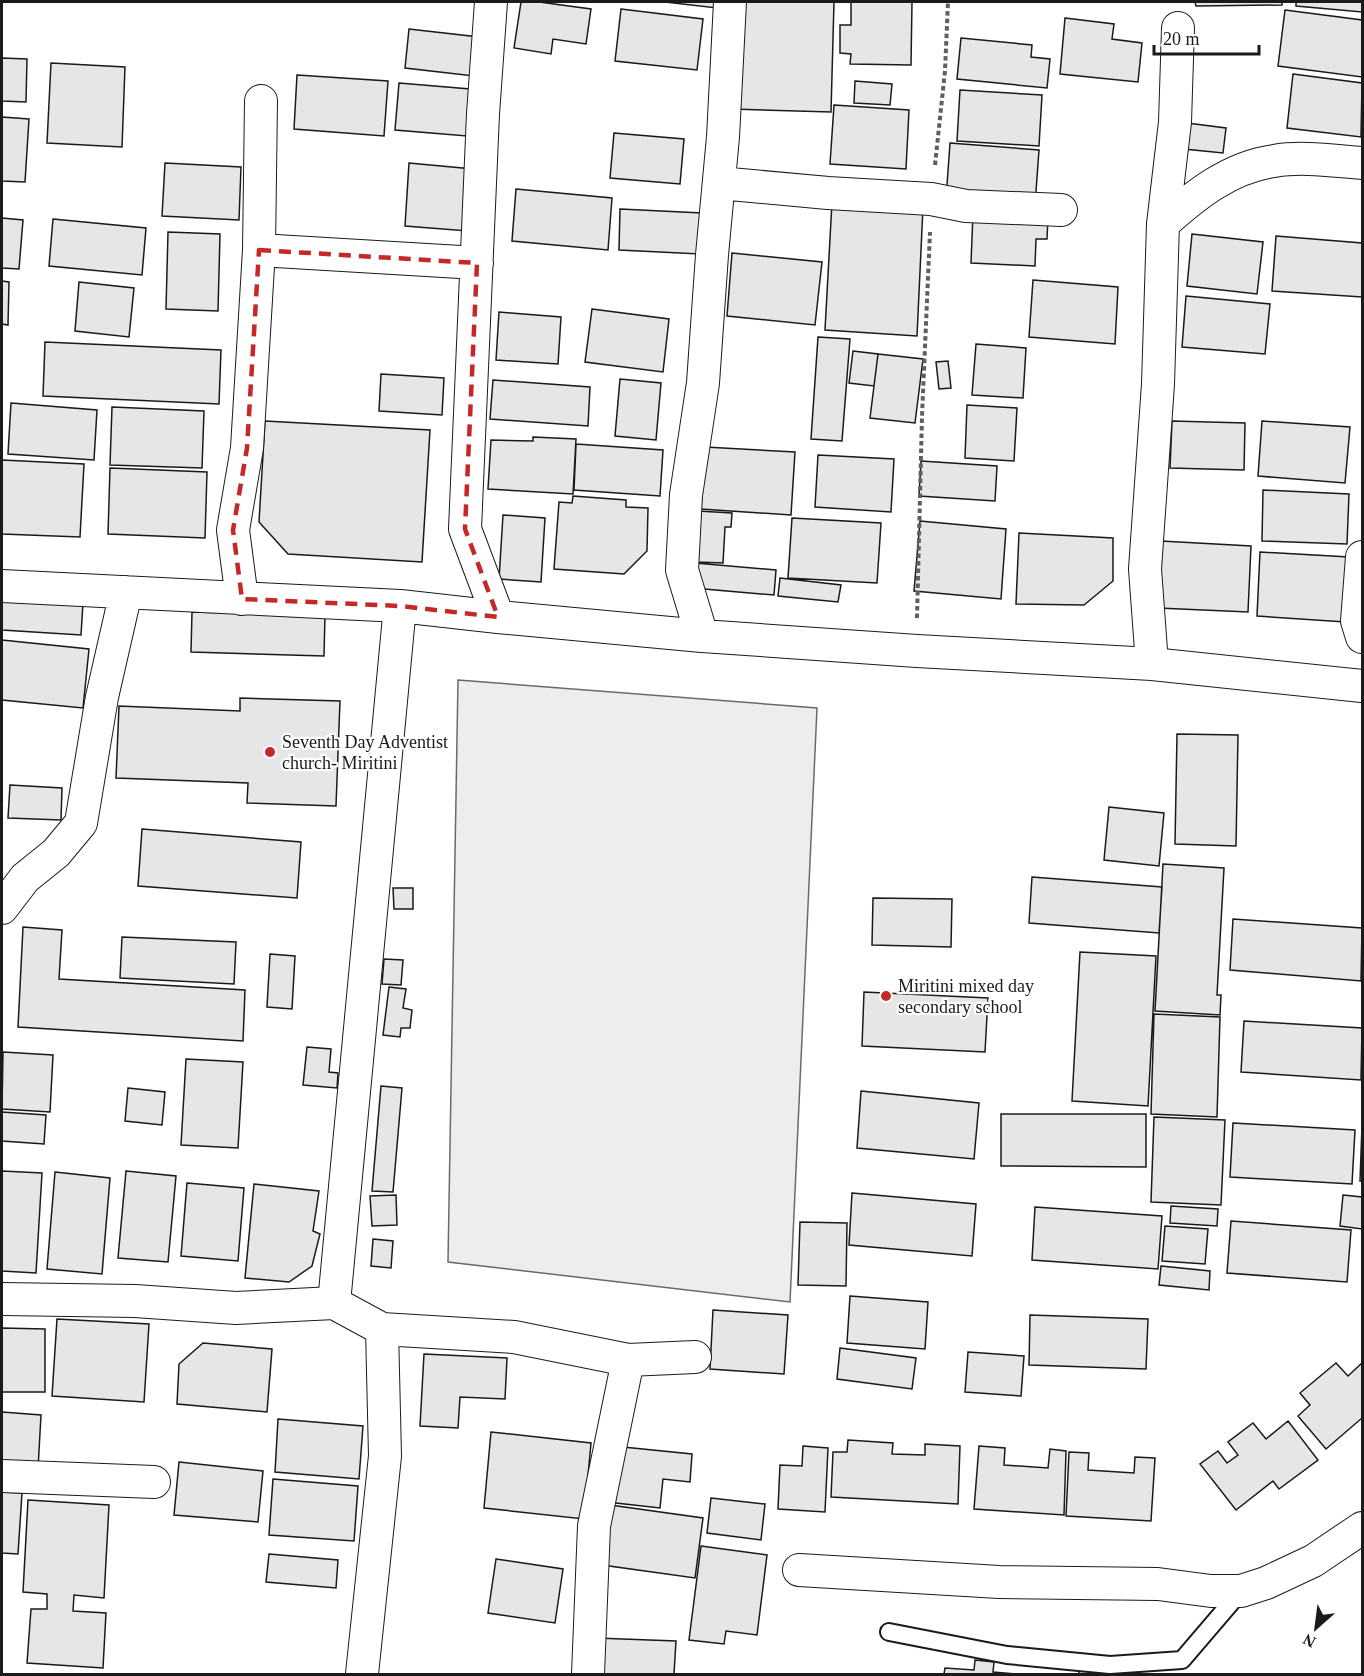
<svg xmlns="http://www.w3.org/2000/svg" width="1364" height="1676" font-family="'Times New Roman',serif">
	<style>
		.built { fill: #ededed; stroke: #6a6a6a; stroke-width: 1.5 }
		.building { fill: #e6e6e6; stroke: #1a1a1a; stroke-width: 1.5 }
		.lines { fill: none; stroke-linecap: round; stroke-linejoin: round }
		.service-casing { stroke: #1a1a1a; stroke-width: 20 }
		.minor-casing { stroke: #1a1a1a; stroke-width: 34 }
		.path { stroke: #5f5f5f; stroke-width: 4; stroke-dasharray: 4.5 3; stroke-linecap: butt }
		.service { stroke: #fff; stroke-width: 16 }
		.minor { stroke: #fff; stroke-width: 32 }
		.marked { fill: none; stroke: #c62828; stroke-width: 4.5; stroke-dasharray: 12 8; stroke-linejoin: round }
		.poi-dot { fill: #c62828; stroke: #fff; stroke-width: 2 }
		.labels { text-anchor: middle; stroke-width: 4.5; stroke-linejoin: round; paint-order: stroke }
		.poi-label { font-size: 18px; fill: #1a1a1a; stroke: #fff; text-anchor: start }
	</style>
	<rect width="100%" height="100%" fill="#fff"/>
	<path class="built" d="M458,680L817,708L790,1302L448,1262Z"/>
	<path class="building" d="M521,2H539L591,9L586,44L553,39L551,54L514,48Z
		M665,2H717V8Z
		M735,2H834L831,112L732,109Z
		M851,2H912L911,65L850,64L851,54L840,53V25H851Z
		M1195,2H1282V5L1196,6Z
		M1296,2H1362V12L1296,6Z
		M621,9L703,19L697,70L615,61Z
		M1285,10L1362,20V77L1278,66Z
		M1065,18L1114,24L1112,39L1142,43L1138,82L1060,74Z
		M409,29L479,37L474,76L405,68Z
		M961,38L1032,45L1031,57L1050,59L1047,88L957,79Z
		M2,58L27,59L26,102L2,101Z
		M51,63L125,67L122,147L47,143Z
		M1293,74L1362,83L1361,137L1287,128Z
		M297,75L388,81L384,136L294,129Z
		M855,81L892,84L890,105L854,103Z
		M399,83L470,89L467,136L395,130Z
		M960,90L1042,95L1039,146L957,141Z
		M834,105L909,110L906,169L830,164Z
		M2,117L29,119L25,182L2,181Z
		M1187,123L1226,128L1223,153L1184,149Z
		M614,133L684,139L680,184L610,178Z
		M950,143L1039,150L1035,205L946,199Z
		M165,163L241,167L239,220L162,216Z
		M409,163L473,169L468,231L405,226Z
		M516,189L612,198L608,250L512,241Z
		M832,202L923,207L917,336L825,330Z
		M620,209L702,213L700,254L619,250Z
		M973,213L1048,217L1047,239H1036L1035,266L971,263Z
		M2,218L23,220L19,269L2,268Z
		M53,219L146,228L142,275L49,266Z
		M168,232L220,234L218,311L166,309Z
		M1192,234L1263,242L1257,294L1187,286Z
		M1276,236L1362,243V297L1272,291Z
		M732,253L822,262L815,325L727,316Z
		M1033,280L1118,287L1115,344L1029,337Z
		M2,281L9,282L8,325L2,324Z
		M79,282L134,288L129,337L75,331Z
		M1186,296L1270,304L1265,354L1182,347Z
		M592,309L669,319L663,372L585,362Z
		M499,312L561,317L558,364L496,360Z
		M818,337L850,339L842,441L811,439Z
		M45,342L221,350L219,404L43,396Z
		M976,344L1026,348L1023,398L972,395Z
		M853,351L878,354L874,386L849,383Z
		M878,354L923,359L915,423L870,418Z
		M948,361L951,388L939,389L936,362Z
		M381,374L444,378L442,415L379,411Z
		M620,379L661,383L656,440L615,436Z
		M493,380L590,387L588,426L490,419Z
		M11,403L97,410L94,460L8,454Z
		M967,405L1017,408L1014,461L965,458Z
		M112,407L204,411L202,468L110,465Z
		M265,421L430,430L422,562L288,554L259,522Z
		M1172,421L1245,423L1244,470L1170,468Z
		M1262,421L1350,427L1345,483L1258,476Z
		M533,437L576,439L573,494L488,489L491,440L533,441Z
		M576,444L663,450L660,496L574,490Z
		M705,447L795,452L791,515L701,509Z
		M818,455L894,459L891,512L815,507Z
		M2,460L84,464L80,537L2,534Z
		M921,461L997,466L995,501L919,496Z
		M110,468L207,472L205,538L108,534Z
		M1263,490L1349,494L1347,544L1262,541Z
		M573,496L626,500V507L648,508L647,551L624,574L554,569L559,502L572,503Z
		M698,511L732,513L731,527H725L723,563L696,562Z
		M503,515L545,518L541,582L499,579Z
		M792,518L881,523L877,583L788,578Z
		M920,521L1006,529L1001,599L914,591Z
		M1019,533L1113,538V581L1084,605L1016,604Z
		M1161,541L1251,546L1248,612L1158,608Z
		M1260,552L1349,557L1345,622L1257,616Z
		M695,563L776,570L774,595L693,588Z
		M780,578L841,585L838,602L778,596Z
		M2,597L83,603L81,635L2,630Z
		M192,612L325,615L324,656L191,652Z
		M2,640L89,649L83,708L2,700Z
		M240,698L340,701L336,806L247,803L248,783L116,778L119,706L240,711Z
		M1177,734L1238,735L1236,846L1175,844Z
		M10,785L62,788L61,820L8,818Z
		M1109,807L1164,813L1159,866L1104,860Z
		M142,829L301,842L297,898L138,886Z
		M1163,864L1224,868L1217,995H1221L1220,1015L1155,1011Z
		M1032,877L1162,887L1159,933L1029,923Z
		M393,888H413V909H394Z
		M873,898L952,899L951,947L872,945Z
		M1233,919L1362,928L1361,981L1230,970Z
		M23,927L62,930L59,979L245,990L243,1041L18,1027Z
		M122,937L236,942L234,984L120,978Z
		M1080,952L1156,956L1148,1106L1072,1101Z
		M270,954L295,956L292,1009L267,1007Z
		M384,959L403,960L401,985L382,984Z
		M389,987L406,989L403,1008L412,1010L410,1028H401L400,1037L383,1035Z
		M864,992L988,998L985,1052L862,1046Z
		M1154,1014L1220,1017L1217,1117L1151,1114Z
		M1244,1021L1362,1028L1361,1080L1241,1072Z
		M307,1047L331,1049L329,1072L338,1073L337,1088L303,1085Z
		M3,1052L53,1055L50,1112L2,1109Z
		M186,1059L243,1062L238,1148L181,1145Z
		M381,1086L402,1088L393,1192L372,1191Z
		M128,1088L165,1092L162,1125L125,1121Z
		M861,1091L979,1103L974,1159L857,1148Z
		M2,1112L46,1115L44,1144L2,1141Z
		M1001,1114H1146V1167L1001,1166Z
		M1154,1117L1225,1120L1221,1205L1151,1202Z
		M1233,1123L1355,1130L1352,1184L1230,1177Z
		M1362,1126V1181H1360Z
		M2,1171L42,1173L36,1273L2,1271Z
		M126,1171L176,1176L168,1262L118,1258Z
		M55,1172L110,1178L102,1274L47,1269Z
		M187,1183L244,1188L238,1261L181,1256Z
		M254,1184L319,1191L313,1231L320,1234L312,1266L289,1282L245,1278Z
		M852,1193L976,1204L972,1256L849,1245Z
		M396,1195L397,1225L372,1226L370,1196Z
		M1343,1195L1362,1197V1229L1340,1226Z
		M1171,1206L1218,1209L1217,1226L1170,1223Z
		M1035,1207L1162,1216L1158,1269L1032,1260Z
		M1231,1221L1351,1230L1347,1282L1227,1273Z
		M800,1222L847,1223L846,1286L798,1285Z
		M1165,1226L1208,1229L1205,1264L1162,1261Z
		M373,1239L393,1241L391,1268L371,1266Z
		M1161,1266L1210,1271L1209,1290L1159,1285Z
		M850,1296L928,1302L925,1349L847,1343Z
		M713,1310L788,1315L784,1374L710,1369Z
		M1030,1315L1148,1319L1146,1369L1029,1365Z
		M57,1319L149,1324L144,1402L52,1396Z
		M2,1328L45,1329V1392H2Z
		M203,1343L272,1349L267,1412L177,1404L179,1364Z
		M840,1348L916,1358L912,1389L837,1379Z
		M968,1352L1024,1356L1021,1396L965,1392Z
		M424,1354L507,1358L505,1399L460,1397L458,1428L420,1426Z
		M1336,1363L1348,1376L1362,1363V1418L1326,1449L1298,1416L1310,1405L1300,1393Z
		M2,1412L41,1415L38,1469L2,1466Z
		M278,1419L363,1426L359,1479L275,1472Z
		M1288,1421L1318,1460L1279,1489L1273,1481L1236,1510L1200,1464L1218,1451L1227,1463L1238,1455L1228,1442L1253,1423L1266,1439Z
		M491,1432L591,1443L584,1519L484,1508Z
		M848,1440L893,1443L892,1454L925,1455V1444L960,1446L958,1504L831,1497L833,1452H847Z
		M613,1446L692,1454L690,1482L663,1479L660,1508L607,1502Z
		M803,1446L828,1448L825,1512L778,1509L780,1465L802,1466Z
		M979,1446L1005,1448L1004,1465L1048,1468L1050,1449L1066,1451L1064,1515L974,1509Z
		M1069,1452L1089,1453L1088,1470L1134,1473L1135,1457L1155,1458L1151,1521L1066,1516Z
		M179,1462L263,1471L258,1522L174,1515Z
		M273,1479L358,1486L354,1541L269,1535Z
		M2,1492L22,1493L18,1554L2,1553Z
		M711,1498L765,1504L761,1540L707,1533Z
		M28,1500L109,1505L104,1598L74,1595L73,1611L106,1613L103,1668L27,1663L31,1609H47V1594L23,1592Z
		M603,1504L703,1518L695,1578L595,1564Z
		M701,1546L767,1555L757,1635L726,1631L724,1644L689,1640Z
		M269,1554L338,1560L336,1588L266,1582Z
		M496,1559L563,1569L555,1623L488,1613Z
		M596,1638L676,1641L674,1674H594Z
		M975,1660L994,1662L993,1672L1016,1674H944L945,1668L974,1670Z
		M1079,1669L1102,1671L1101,1674H1079Z"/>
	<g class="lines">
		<defs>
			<path id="service" d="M889,1632L1007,1655L1110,1665L1182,1660L1241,1591"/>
			<path id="minor" d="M491,2L483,114L465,529L498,617
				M719,183L828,193L931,199L966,206L1061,210
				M1163,224C1195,195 1230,167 1274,161C1303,156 1334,161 1362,163
				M259,250L477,263
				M1362,557L1357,621L1362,637
				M2,586L400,606L498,617L702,636L917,651L1152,664L1362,686
				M242,599L233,530L247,448L259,250L261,101
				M702,636L682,570L686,495L703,383L712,255L723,137L730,2
				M1152,664L1145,569L1158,384L1163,224L1175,122L1178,28
				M2,908L25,878L56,853L81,823L102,697L126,592
				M2,1299L135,1301L236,1308L334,1303L382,1329L514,1337L628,1360L695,1357
				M334,1303L400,606
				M2,1476L154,1482
				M799,1570L999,1582L1158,1584L1211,1591H1241L1266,1583L1313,1561L1362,1528
				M362,1674L385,1456L382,1329
				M588,1674L594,1526L628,1360"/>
		</defs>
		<use href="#service" class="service-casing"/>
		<use href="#minor" class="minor-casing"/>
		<path class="path" d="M935,165L945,71L948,2
			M917,618L922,416L930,232"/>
		<use href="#service" class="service"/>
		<use href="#minor" class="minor"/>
	</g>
	<path class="marked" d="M259,250L477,263L465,529L498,617L400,606L242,599L233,530L247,448Z"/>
	<g class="poi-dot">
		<circle cx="270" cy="752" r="6"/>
		<circle cx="886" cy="996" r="6"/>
	</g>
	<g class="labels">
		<g class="poi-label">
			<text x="282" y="748">Seventh Day Adventist<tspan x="282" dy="21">church- Miritini</tspan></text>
			<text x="898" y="992">Miritini mixed day<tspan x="898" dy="21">secondary school</tspan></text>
		</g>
	</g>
	<rect width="1364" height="1676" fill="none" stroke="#1a1a1a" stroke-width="6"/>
	<g transform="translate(1316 1628) rotate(208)" stroke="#ffffff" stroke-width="4.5" paint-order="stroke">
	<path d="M0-4.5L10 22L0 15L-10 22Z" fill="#1a1a1a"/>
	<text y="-9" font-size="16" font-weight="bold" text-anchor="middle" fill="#1a1a1a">N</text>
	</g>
	<path d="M1154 45v9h105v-9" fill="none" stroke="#1a1a1a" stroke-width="3"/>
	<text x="1163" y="45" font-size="18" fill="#1a1a1a" stroke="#ffffff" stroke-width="4.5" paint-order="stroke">20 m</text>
</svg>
